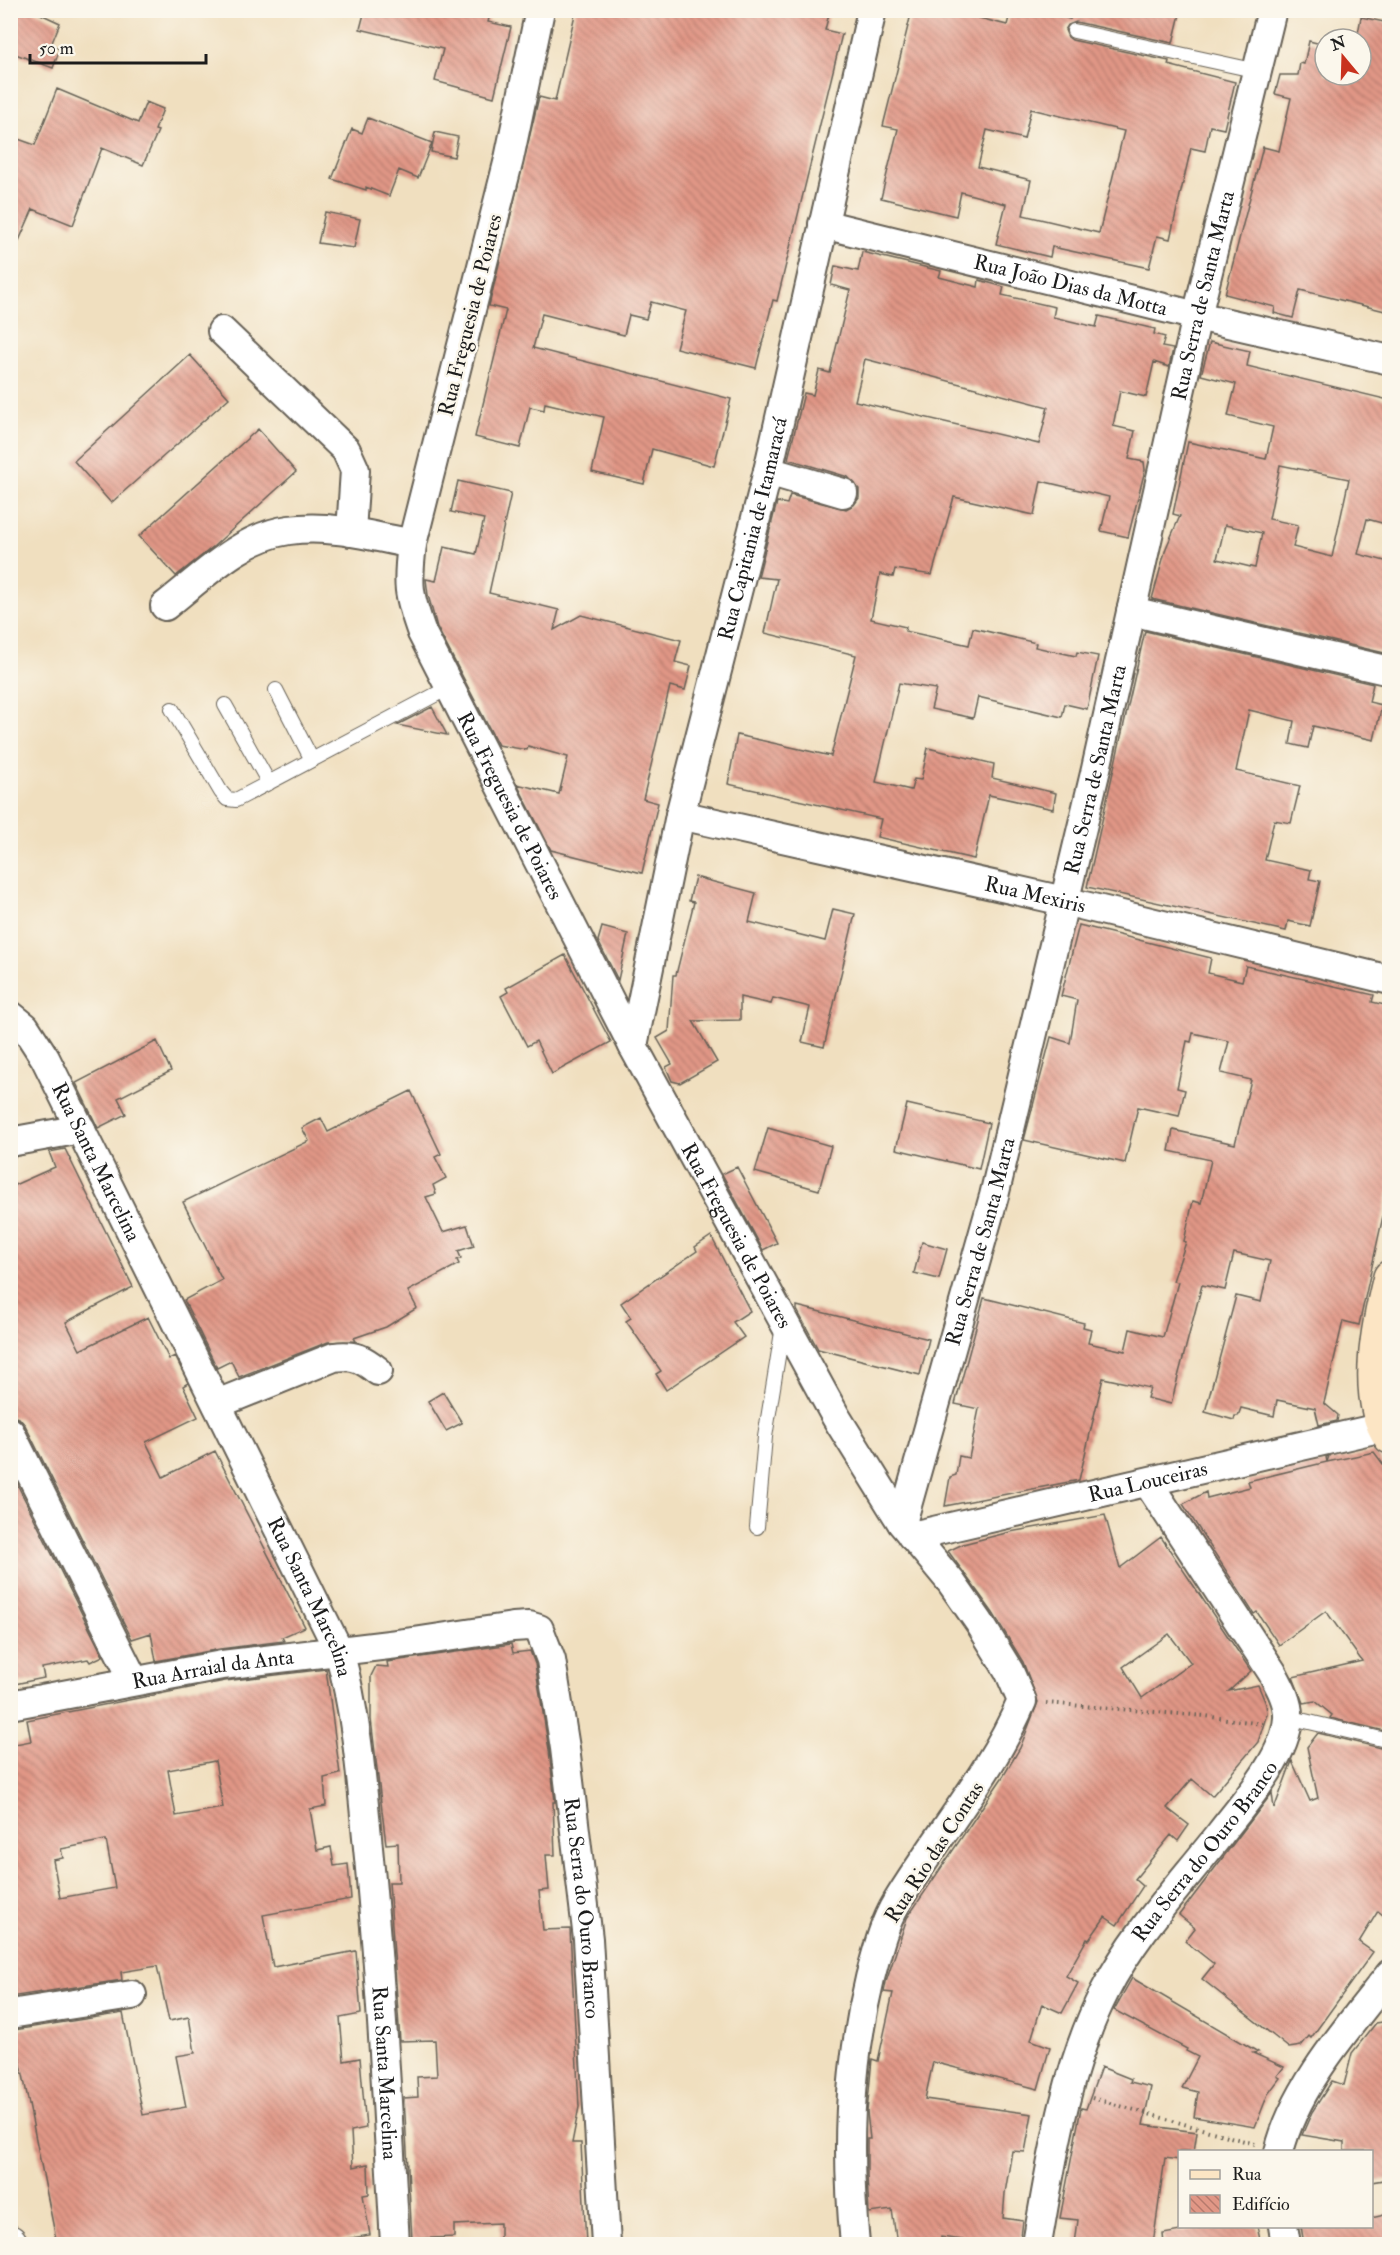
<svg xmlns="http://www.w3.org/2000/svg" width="1400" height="2255" font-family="'IM FELL Double Pica',serif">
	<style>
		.building { fill: url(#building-back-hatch); fill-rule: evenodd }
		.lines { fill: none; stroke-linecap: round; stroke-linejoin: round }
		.service-casing { stroke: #666055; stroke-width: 16 }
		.minor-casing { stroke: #666055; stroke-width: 32 }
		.tertiary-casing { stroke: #666055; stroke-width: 36 }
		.secondary-casing { stroke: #666055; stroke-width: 36 }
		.path { stroke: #666055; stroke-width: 4; stroke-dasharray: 1.5 4.5; stroke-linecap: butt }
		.service { stroke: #fff; stroke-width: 14 }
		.minor { stroke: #fff; stroke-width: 28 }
		.tertiary { stroke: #fff; stroke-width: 33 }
		.secondary { stroke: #fce5c4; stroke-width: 33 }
		.labels { text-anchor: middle; stroke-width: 5; stroke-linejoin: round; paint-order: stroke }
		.street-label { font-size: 21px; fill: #1c1c1c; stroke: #fbf7ec }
	</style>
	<defs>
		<pattern id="building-back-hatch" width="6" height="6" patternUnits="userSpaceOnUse" patternTransform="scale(1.5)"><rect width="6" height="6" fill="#e19786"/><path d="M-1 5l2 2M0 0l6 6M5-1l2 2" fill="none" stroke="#b67a6d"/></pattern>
	</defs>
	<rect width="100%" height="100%" fill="#fbf7ec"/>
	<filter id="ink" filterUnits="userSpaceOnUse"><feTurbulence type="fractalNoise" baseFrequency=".0167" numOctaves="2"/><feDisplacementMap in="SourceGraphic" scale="12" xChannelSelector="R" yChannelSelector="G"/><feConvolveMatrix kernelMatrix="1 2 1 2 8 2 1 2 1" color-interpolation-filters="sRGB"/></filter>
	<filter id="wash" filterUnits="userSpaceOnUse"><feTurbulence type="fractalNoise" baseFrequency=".008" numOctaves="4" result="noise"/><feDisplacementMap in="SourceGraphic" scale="24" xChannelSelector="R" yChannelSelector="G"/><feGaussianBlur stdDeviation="1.35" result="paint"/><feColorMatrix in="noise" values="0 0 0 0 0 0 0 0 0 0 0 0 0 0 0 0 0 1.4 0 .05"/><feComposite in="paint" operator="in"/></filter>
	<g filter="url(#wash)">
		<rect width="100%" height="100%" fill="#f0dfbf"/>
		<g id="blocks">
			<path class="building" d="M17,10H32L60,23L51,45L60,49L53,68L10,52V27Z
				M365,10H491L488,22L511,27L494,97L435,81L443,49L360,29Z
				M576,10H727L742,14L743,10H830L825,30L842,34L777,301L773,300L756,368L676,348L686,311L651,302L646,319L629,315L624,335L542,314L533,348L731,399L714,466L652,449L644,484L592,472L604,417L545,403L544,410L530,407L520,448L475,437L506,310L489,306L539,97L555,101Z
				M912,10H948L1007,25L1011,10H1036L1070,19L1072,10H1181L1173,43L1076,22L1068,25L1065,30L1068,37L1072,40L1169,61L1168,65L1235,82L1224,129L1210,126L1205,151L1191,148L1170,239L1157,236L1149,268L1052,247L1050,257L996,244L1006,204L961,192L956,216L881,198L898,129L883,126ZM1031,109L1124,131L1099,233L1023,215L1031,180L978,167L987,130L1024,139Z
				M1361,17L1389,23V312L1300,290L1293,318L1274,313L1275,307L1225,294L1263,147L1279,151L1291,98L1275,94L1280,75H1298L1300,63L1304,64L1309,41L1325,45V75H1361V39H1357Z
				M57,89L138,123L146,102L163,109L155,130L158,131L143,165L102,148L73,225L33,209L10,261V136L35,145Z
				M368,118L432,143L418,178L399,170L389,196L366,187V190L332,179L352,129L362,133Z
				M435,132L458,137L454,157L431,152Z
				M325,212L360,219L354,248L318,243Z
				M862,252L941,271L939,277L978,287L979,280L1004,287L1002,295L1055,307L1053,317L1096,327L1099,316L1155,329L1154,334L1165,337L1162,347L1173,349L1169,367L1154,362L1146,397L1120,391L1113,426L1135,431L1129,459L1144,462L1145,470L1128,537L1101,531L1109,497L1041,481L1034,515L954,497L932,575L895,569L893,577L880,574L871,619L906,627L905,631L969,645L973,628L1036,643L1035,647L1076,656L1077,652L1098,656L1087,709L1065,704L1062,717L978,697L973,718L931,709L936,689L899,683L876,782L911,790L914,779L921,780L928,748L994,764L992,778L1056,793L1053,809L989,795L974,859L877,837L881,819L728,784L737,735L831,756L856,655L765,633L777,579L758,577L777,502L787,504L790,495L846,509L854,505L859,498V489L848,477L788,459L804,393L813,395L819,370L830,373L850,290L831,285L835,266L858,271ZM865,359L1048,407L1039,444L855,401Z
				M1210,342L1250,351L1247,366L1389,400V525L1367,519L1358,554L1389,562V654L1152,599L1166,548L1180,516L1173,514L1188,442L1266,459L1273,427L1228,416L1236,384L1201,375ZM1280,465L1349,479L1332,557L1293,547L1298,525L1269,519ZM1225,525L1262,533L1255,568L1217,559Z
				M190,355L229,398L111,503L74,461Z
				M258,429L296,472L214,546L176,576L139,536Z
				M458,481L511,493L489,593L559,610L554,630L581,615L681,640L675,662L691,666L685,690L670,686L643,799L658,803L642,873L551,850L517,784L559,794L568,757L528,746L527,750L498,745L437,627L428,595L426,579L436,581L444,547L476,554L484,519L451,512Z
				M1145,631L1373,684L1369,702L1382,705L1374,740L1313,726L1308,748L1290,744L1294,721L1249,710L1236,771L1300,786L1291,823L1274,820L1265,860L1311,870L1309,879L1320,881L1310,926L1288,921L1286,931L1087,887Z
				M432,707L447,735L397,725Z
				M695,877L756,893L749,922L825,941L833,909L855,914L824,1047L802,1042L810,1007L773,998L771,1004L740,997V1020L693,1021L717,1062L680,1083L672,1081L666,1067L672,1064L657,1038L669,1031L673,975H676L694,902L689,901Z
				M1079,925L1211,958L1208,973L1242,981L1246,966L1374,995L1372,1002L1389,1006V1189L1359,1325L1343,1321L1324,1403L1338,1415L1337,1421L1319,1425L1315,1408L1277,1400L1274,1416L1241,1408L1238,1416H1235L1234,1420L1205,1412L1236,1296L1261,1302L1270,1261L1234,1253L1225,1290L1202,1285L1171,1404L1147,1398L1150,1388L1103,1378L1079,1480L945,1506L950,1477L956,1475L959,1456L969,1458L979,1409L955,1404L984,1298L1084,1323L1083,1327L1091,1329L1088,1343L1125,1351L1130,1329L1163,1337L1178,1282L1173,1281L1186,1242L1184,1241L1193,1201L1201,1203L1211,1160L1169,1151L1173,1130L1235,1144L1251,1080L1221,1073L1229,1041L1193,1033L1191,1042L1187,1041L1177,1088L1185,1090L1179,1116L1138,1107L1125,1163L1024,1140L1051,1037L1070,1043L1077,1000L1061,996Z
				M602,927L628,934L618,980L598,941Z
				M565,955L611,1042L552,1074L536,1041L527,1046L501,996L508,992L506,988Z
				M157,1041L171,1071L118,1098L126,1114L98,1128L76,1083Z
				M411,1091L441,1154L435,1157L446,1178L433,1185L436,1194L426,1197L443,1232L467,1225L474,1246L458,1251L461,1258L457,1260L459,1264L408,1291L417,1308L386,1327L354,1338L356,1341L328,1342L239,1377L231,1361L217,1368L184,1300L222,1280L183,1202L309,1141L302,1128L321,1118L328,1132Z
				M907,1104L989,1123L979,1169L896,1149Z
				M768,1128L831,1146L819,1190L755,1172Z
				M65,1149L133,1287L66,1322L80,1350L148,1317L169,1359L175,1356L188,1383L183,1386L198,1417L146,1442L163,1477L215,1451L305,1627L282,1637L284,1641L220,1649L156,1661L151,1633L132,1639L25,1425L19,1418L10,1416V1187L55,1167L49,1152Z
				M737,1167L777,1243L763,1250L722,1174Z
				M711,1236L750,1311L733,1322L744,1337L666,1390L656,1374L661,1371L626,1321L631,1318L621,1303L697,1251L695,1247Z
				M922,1242L947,1249L939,1279L914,1273Z
				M797,1306L929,1339L920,1375L818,1349L797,1310Z
				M443,1392L462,1423L446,1431L428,1401Z
				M1374,1452L1389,1472V1732L1330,1718L1332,1715L1315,1701L1303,1703L1293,1677L1362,1661L1326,1611L1279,1645L1257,1612L1254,1614L1183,1504L1206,1492L1207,1498L1250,1487L1248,1481L1327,1462L1326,1457L1329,1456L1327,1462Z
				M10,1470L103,1656L90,1662L88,1659L42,1668L44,1678L10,1685Z
				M1105,1515L1120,1568L1161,1537L1251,1671L1229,1691L1258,1685L1266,1704L1267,1714L1258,1742L1212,1796L1192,1779L1167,1808L1189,1825L1178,1841L1171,1835L1135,1879L1143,1886L1117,1925L1105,1917L1089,1940L1087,1939L1066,1976L1078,1983L1062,2013L1042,2004L1031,2040L1050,2047L1038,2089L933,2062L925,2099L1032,2114L1025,2152L1012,2151L1005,2193L1003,2218L1023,2221L1020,2244H992L941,2237V2244H897L892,2210L869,2213L867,2176V2139H870L867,2112L872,2059L878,2061L893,1993L884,1992L886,1982L907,1918L1004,1775L1020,1748L1038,1702L1023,1662L993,1613L948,1551L963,1544L1010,1532ZM1169,1634L1191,1663L1142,1698L1123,1667Z
				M511,1644L513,1653L530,1651L535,1664L549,1750L555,1802H553L555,1855H546L549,1890L539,1891L543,1930L570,1929L579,2107L572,2143H581L586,2244H500V2223L454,2225V2237L412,2239L404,2098L418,2097L417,2077L437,2076L435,2040L400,2041L389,1882H399L398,1843L386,1844L371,1719V1676L376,1666L388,1667L387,1662Z
				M326,1669L340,1774L324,1778L326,1806L310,1809L317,1850L331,1847L334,1866L348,1864L351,1899L263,1915L273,1967L356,1951L361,2014L340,2018L344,2061L360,2058L366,2128L351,2131L353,2167L368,2164L369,2194L363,2195L370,2235L315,2244H57L14,2030L123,2013L143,2115L186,2107L176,2056L195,2053L189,2017L169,2021L157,1966L121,1972L122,1980L10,1997V1745L31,1741L27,1720L225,1681ZM215,1761L223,1808L176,1816L168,1770ZM106,1840L115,1888L60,1898L53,1860L63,1858L61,1849Z
				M1318,1733L1389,1750V1920L1378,1911L1359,1942L1373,1952L1311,2038L1309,2036L1301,2046L1289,2048L1202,1979L1214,1964L1185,1941L1195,1928L1179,1915L1272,1793L1274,1809L1292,1761L1310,1801L1318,1798L1307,1747Z
				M1132,1978L1258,2052L1253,2053L1284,2067L1277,2076L1280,2078L1268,2094L1255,2127L1194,2117L1198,2092L1182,2088L1198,2057L1186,2051L1187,2049L1114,2010Z
				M1389,2021V2179L1371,2182V2151H1344V2142L1302,2135L1312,2112L1332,2081L1344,2085L1352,2053L1376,2023Z
				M1101,2067L1131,2079L1130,2082L1151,2087L1143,2125L1197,2132L1194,2151H1179V2160L1165,2158L1153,2244H1075L1078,2220L1060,2218L1081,2108L1086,2109Z
				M1389,2214V2244H1304L1301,2226H1371V2218Z
				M1209,2226H1257L1261,2244H1164L1163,2234Z"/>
		</g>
	</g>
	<g filter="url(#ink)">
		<use href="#blocks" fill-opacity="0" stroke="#666055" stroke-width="1.5"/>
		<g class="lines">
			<defs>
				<path id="service" d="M1074,31L1258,71
					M276,690L312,760
					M225,705L269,783
					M172,709L221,792L227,799L236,800L450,687
					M757,1527L765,1437L783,1326
					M1288,1717L1390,1741"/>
				<g id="minor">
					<path id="s1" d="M540,10L509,159L412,544C407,585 408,594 422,633L633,1046L836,1417L902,1523L951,1582L979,1622L1009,1671L1022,1701C991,1774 938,1834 897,1902C883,1925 877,1952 870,1978C848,2069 846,2153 855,2244"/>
					<path id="s2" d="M823,224L1197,316L1390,360"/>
					<path d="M222,331L346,450L355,470L351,532"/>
					<path d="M768,471L843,493"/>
					<path d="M165,606C201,578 242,536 289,530C330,524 372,536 412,544"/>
					<path d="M1131,611L1390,671"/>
					<path id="s3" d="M680,815L1064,901L1390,980"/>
					<path id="s4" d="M10,1015L25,1027L45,1058L339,1651C358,1719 362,1787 369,1858C381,1986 388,2115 395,2244"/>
					<path id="s5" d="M633,1046L680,815L768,471L872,10"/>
					<path d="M10,1142L81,1129"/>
					<path d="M217,1404L334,1357C354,1354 363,1359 378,1371"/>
					<path d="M10,1432L134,1681"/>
					<path id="s6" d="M902,1523L994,1196L1096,769L1197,316L1272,10"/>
					<path id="s7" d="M912,1536L1383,1427"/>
					<path id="s8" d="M10,1705L222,1665L414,1642L513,1627L529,1626L539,1629L551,1660L565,1748L588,1939L606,2244"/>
					<path d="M10,2014L132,1995"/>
					<path d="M1279,2152C1294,2088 1350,2025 1390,1974"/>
					<path d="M1283,2226L1286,2244"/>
					<path id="s9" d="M1037,2244C1052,2159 1065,2069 1105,1991C1134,1934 1180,1885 1220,1834C1243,1804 1286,1757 1288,1718C1289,1702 1279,1685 1272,1672L1148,1483"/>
				</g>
				<path id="tertiary" d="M10,2242L11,2244"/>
				<path id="secondary" d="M1390,1277C1379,1321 1362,1397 1390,1437"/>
			</defs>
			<use href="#service" class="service-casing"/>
			<use href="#minor" class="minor-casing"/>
			<use href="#tertiary" class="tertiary-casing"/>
			<use href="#secondary" class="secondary-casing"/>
			<path class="path" d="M1046,1703L1205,1716L1262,1724
				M1092,2098L1255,2144"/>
			<use href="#service" class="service"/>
			<use href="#minor" class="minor"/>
			<use href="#tertiary" class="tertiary"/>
			<use href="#secondary" class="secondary"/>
		</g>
	</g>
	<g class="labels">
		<g class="street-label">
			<text dy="7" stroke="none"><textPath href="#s2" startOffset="255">Rua João Dias da Motta</textPath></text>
			<text dy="7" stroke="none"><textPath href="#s6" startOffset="1264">Rua Serra de Santa Marta</textPath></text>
			<text transform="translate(470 315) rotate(-76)" y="7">Rua Freguesia de Poiares</text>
			<text dy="7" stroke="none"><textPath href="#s5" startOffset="531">Rua Capitania de Itamaracá</textPath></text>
			<text dy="7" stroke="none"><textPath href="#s6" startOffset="778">Rua Serra de Santa Marta</textPath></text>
			<text dy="7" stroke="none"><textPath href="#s1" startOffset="834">Rua Freguesia de Poiares</textPath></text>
			<text dy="7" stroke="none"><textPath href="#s3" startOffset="364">Rua Mexiris</textPath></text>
			<text dy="7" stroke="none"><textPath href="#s4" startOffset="172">Rua Santa Marcelina</textPath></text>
			<text dy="7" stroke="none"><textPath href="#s1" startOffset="1320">Rua Freguesia de Poiares</textPath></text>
			<text dy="7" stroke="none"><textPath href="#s6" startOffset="292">Rua Serra de Santa Marta</textPath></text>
			<text dy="7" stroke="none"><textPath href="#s7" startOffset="242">Rua Louceiras</textPath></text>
			<text dy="7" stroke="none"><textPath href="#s4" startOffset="657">Rua Santa Marcelina</textPath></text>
			<text dy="7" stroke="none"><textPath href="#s8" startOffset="206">Rua Arraial da Anta</textPath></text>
			<text dy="7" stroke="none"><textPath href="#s9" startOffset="435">Rua Serra do Ouro Branco</textPath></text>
			<text transform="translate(934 1852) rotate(-57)" y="7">Rua Rio das Contas</text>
			<text dy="7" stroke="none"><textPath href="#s8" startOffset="819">Rua Serra do Ouro Branco</textPath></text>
			<text dy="7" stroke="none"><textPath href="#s4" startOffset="1143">Rua Santa Marcelina</textPath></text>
		</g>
	</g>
	<rect width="1400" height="2255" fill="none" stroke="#fbf7ec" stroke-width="36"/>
	<rect x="1178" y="2150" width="195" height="78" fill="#fbf7ec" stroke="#a29f99" stroke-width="1.5"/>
	<rect x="1190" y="2170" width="30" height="9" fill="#fce5c4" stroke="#a29f99" stroke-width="1.5"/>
	<text x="1232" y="2180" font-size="18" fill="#1c1c1c">Rua</text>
	<rect x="1190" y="2195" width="30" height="18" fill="url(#building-back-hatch)" stroke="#a29f99" stroke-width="1.5"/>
	<text x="1232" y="2210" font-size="18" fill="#1c1c1c">Edifício</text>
	<g transform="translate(1343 57) rotate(341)"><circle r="28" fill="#fbf7ec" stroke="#a29f99" stroke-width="1.5"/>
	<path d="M0-4.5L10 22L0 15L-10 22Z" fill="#c8321e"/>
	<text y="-9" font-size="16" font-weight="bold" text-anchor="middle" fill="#1c1c1c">N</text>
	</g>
	<path d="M30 54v9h176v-9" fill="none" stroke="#1c1c1c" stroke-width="3"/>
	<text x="39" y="54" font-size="18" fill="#1c1c1c" stroke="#fbf7ec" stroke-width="4.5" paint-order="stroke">50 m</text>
</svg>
